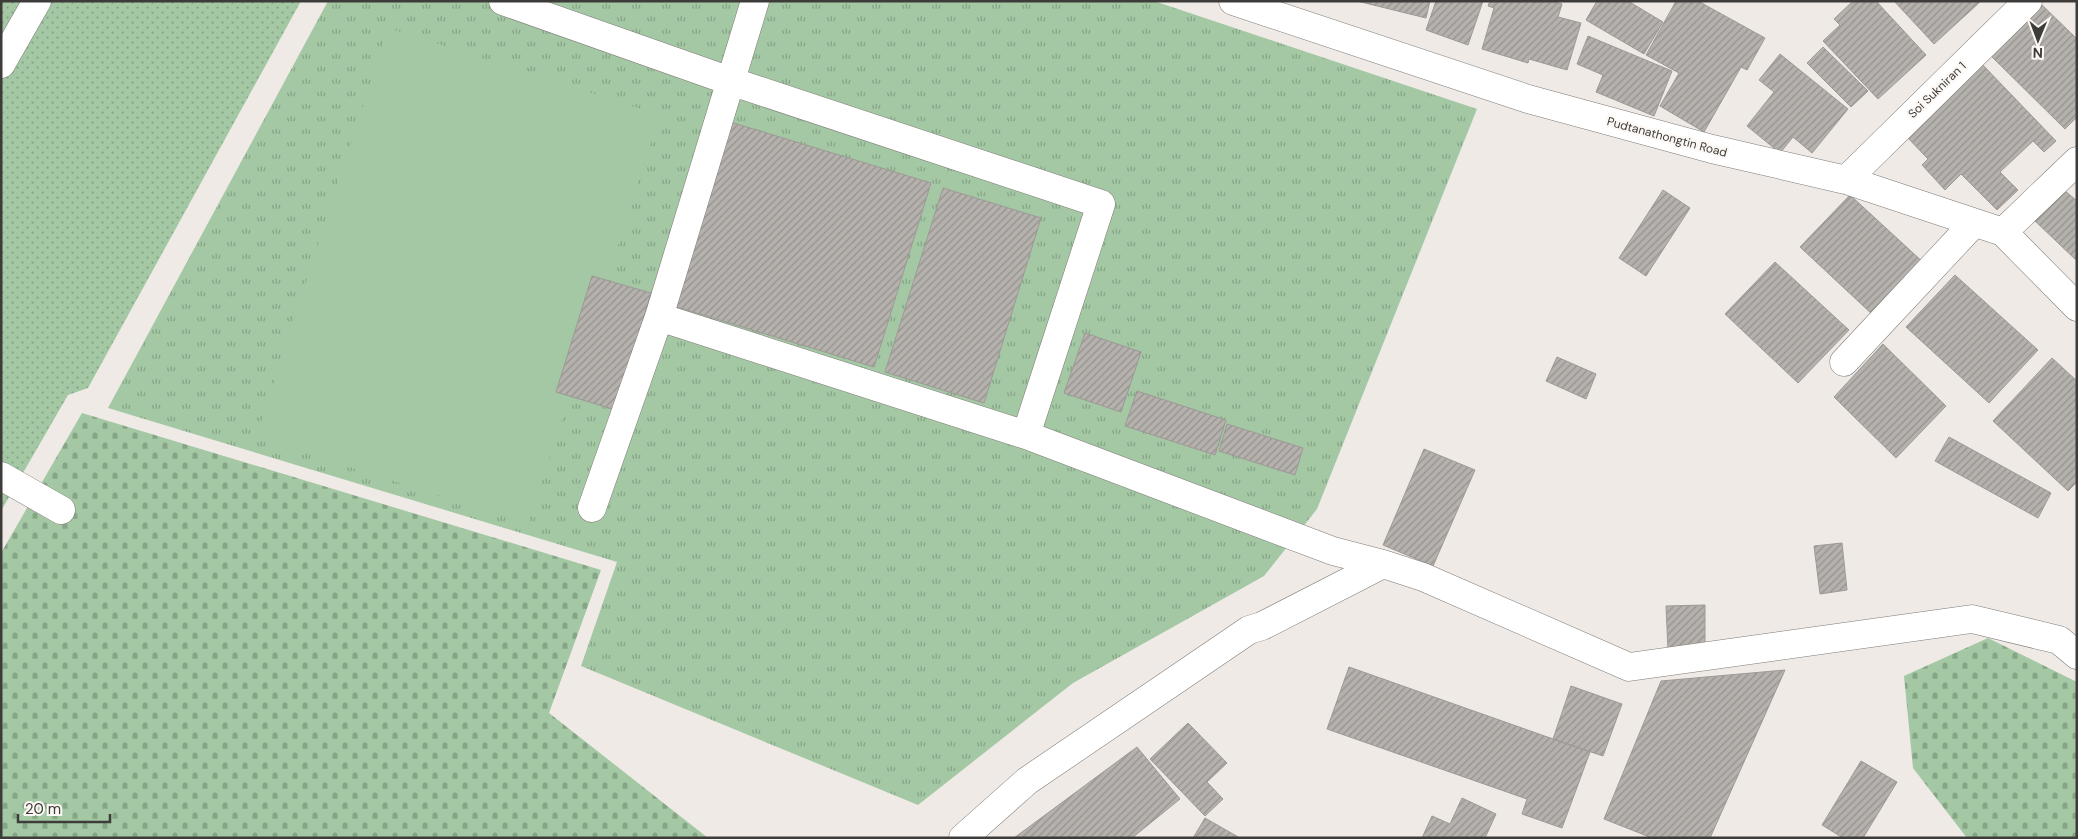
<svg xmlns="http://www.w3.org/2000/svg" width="2078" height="839" font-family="'DM Sans',sans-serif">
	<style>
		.grass { fill: url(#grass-dots) }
		.cemetery { fill: url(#cemetery-stones) }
		.park { fill: url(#park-tufts) }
		.pitch { fill: #a3c8a3 }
		.building { fill: url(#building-hatch); stroke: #9d9996 }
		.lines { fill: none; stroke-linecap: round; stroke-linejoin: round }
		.minor-casing { stroke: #7f7b77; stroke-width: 29 }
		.minor { stroke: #fff; stroke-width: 28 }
		.labels { text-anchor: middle; stroke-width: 4.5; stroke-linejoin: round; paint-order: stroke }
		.street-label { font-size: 12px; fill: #3e3c3b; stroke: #fcf8f4 }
	</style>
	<defs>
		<pattern id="grass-dots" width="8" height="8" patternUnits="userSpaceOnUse" patternTransform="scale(1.25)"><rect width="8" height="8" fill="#a3c8a3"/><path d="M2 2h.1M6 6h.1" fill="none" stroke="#86a486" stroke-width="1.8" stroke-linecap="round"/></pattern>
		<pattern id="cemetery-stones" width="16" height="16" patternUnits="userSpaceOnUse" patternTransform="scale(1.25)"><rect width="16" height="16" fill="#a3c8a3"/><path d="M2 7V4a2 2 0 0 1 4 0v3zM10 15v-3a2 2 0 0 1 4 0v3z" fill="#86a486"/></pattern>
		<pattern id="park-tufts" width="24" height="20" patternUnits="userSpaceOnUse" patternTransform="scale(1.25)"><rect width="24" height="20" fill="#a3c8a3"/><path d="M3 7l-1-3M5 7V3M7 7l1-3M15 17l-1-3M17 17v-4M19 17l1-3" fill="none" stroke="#86a486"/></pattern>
		<pattern id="building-hatch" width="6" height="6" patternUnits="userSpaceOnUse" patternTransform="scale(1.25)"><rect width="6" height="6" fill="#b5b1ad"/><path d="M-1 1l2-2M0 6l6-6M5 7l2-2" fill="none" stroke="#95918e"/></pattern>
	</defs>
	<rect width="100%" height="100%" fill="#efeae6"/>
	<path class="grass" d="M1,1H301L88,388L68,395L1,511Z"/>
	<path class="cemetery" d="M82,413L601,570L549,713L708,838H1V553Z
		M1988,638L2077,682V838H1967L1913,768L1904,676Z"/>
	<path class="park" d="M328,1H1154L1477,109L1317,509L1264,576L1073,683L918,805L581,666L617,562L108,408Z"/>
	<path class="pitch" d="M388,28L660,115L528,524L256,437Z"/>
	<path class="building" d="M1357,1H1430L1426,18Z
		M1436,1H1483L1468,45L1426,30Z
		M1490,1H1552L1562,4L1558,17L1581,23L1567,70L1529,59L1528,63L1482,49L1494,8L1488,6Z
		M1597,1H1628L1663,22L1644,54L1586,20Z
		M1676,1H1698L1765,38L1747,70L1741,67L1704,132L1660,106L1679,73L1646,55Z
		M1853,1H1876L1926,55L1878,99L1823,41L1840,25L1834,19Z
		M1894,1H1981L1934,44Z
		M2038,1L2077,39V117L2065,129L1987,52Z
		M1588,36L1672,71L1654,116L1596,92L1603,75L1577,64Z
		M1823,47L1868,91L1851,107L1807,63Z
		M1780,54L1848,109L1812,153L1793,137L1780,153L1747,126L1774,92L1759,80Z
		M1980,62L2056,141L2044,152L2033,141L2000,172L2018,190L1997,210L1961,174L1945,190L1922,165L1928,159L1906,136Z
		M727,121L931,183L874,367L670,305Z
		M943,188L1041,218L984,403L885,372Z
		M1663,190L1690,208L1646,276L1619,258Z
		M2064,190L2077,201V261L2034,220Z
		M1850,195L1924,263L1874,316L1800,247Z
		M1775,262L1849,330L1798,383L1725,314Z
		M1955,275L2038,350L1989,403L1906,327Z
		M592,276L651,293L616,410L556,392Z
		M1085,333L1141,352L1121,412L1064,393Z
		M1883,344L1946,406L1896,458L1834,397Z
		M1557,357L1596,374L1586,399L1546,381Z
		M2052,358L2077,381V482L2068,491L1993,421Z
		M1137,391L1226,420L1215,455L1125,426Z
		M1227,424L1303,448L1295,475L1219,451Z
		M1949,437L2051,493L2038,518L1935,461Z
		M1424,449L1475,470L1433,566L1383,545Z
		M1842,543L1847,590L1820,594L1814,546Z
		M1705,605V649L1668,650L1666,606Z
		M1349,667L1590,752L1562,828L1522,814L1527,799L1327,729Z
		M1785,670L1710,838H1652L1604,819L1661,681Z
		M1571,686L1622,704L1603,756L1553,739Z
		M1188,723L1227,763L1207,782L1223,799L1205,816L1150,759Z
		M1137,747L1180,799L1132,838H1014Z
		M1861,761L1897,782L1863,838H1843L1822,825Z
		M1462,798L1496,814L1485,838H1422L1432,816L1450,824Z
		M1205,818L1240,838H1193Z"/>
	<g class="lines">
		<defs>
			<path id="minor" d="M503,1L730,81L1101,204L1026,435
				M1233,1L1528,99L1712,149L1846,180L2003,232L2077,307
				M1,64L37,1
				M1846,180L2028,1
				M2003,232L2077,161
				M659,317L1026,435L1333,551L1383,564L1423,577L1629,667L1972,619L2059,640L2077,655
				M1844,362L1974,223
				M1,476L61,510
				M592,508L659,317L755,1
				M963,838L1027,781L1249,630L1262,626L1383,564"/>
		</defs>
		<use href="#minor" class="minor-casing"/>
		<use href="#minor" class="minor"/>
	</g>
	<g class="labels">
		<g class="street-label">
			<text transform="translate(1937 90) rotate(-44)" y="4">Soi Sukniran 1</text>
			<text transform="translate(1667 137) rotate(15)" y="4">Pudtanathongtin Road</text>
		</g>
	</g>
	<rect width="2078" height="839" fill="none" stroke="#3e3c3b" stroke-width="5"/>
	<g transform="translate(2038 40) rotate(181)" stroke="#fcf8f4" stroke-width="4" paint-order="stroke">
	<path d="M0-4L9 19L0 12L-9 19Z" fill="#3e3c3b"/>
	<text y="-8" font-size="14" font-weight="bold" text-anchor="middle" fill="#3e3c3b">N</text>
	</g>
	<path d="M18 814v8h92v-8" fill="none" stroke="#3e3c3b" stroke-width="2.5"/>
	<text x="25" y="814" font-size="15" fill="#3e3c3b" stroke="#fcf8f4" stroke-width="4" paint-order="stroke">20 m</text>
</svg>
